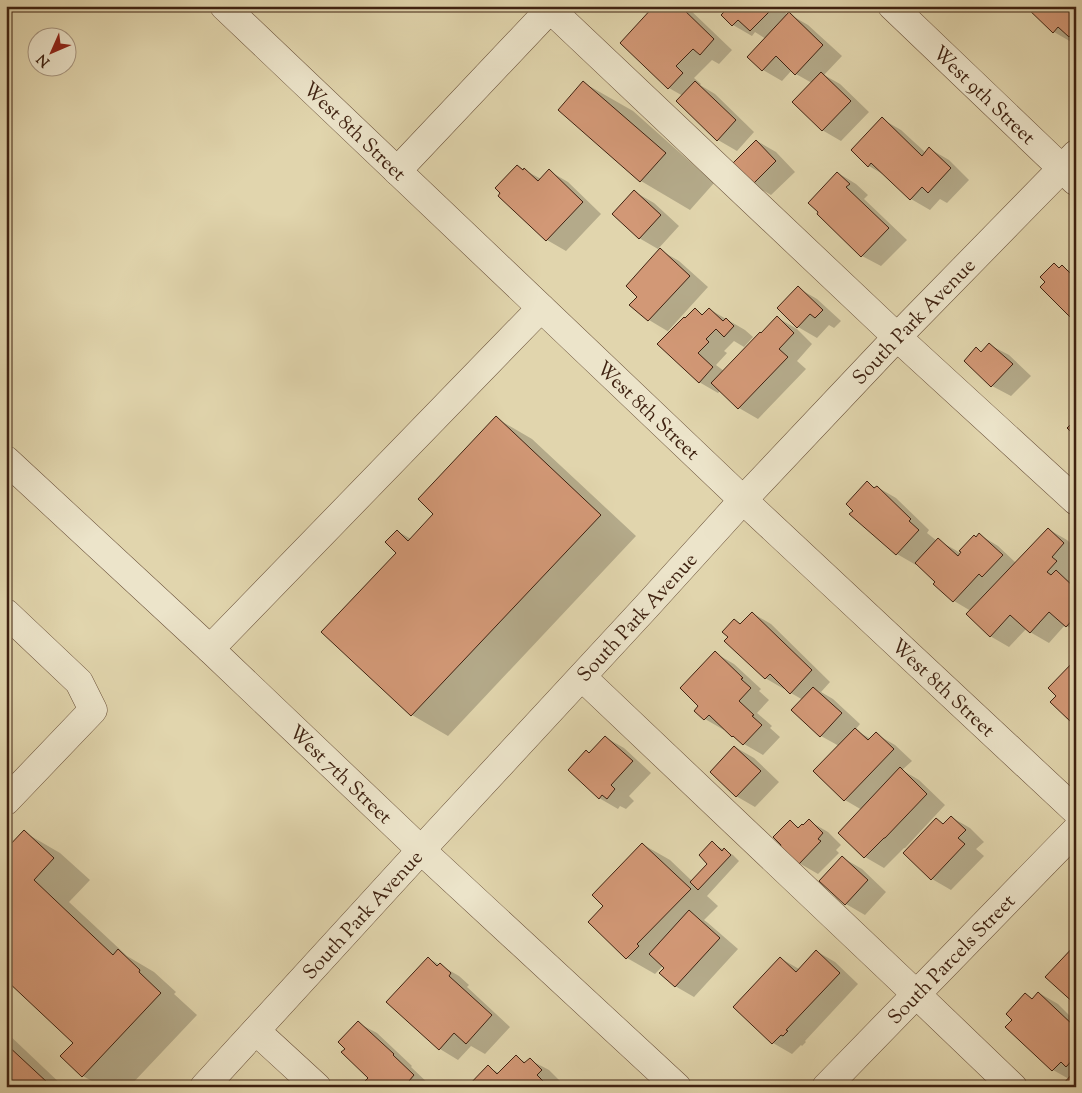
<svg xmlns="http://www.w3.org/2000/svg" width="1082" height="1093" font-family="'Sorts Mill Goudy',serif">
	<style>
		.shadow { fill: #0003 }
		.building { fill: #d29876; stroke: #3f2211 }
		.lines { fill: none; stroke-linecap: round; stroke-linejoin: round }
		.minor-casing { stroke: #684f38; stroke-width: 29 }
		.minor { stroke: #ece4ca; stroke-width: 28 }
		.labels { text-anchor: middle; stroke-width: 5; stroke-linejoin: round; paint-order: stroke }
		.street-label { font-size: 20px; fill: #3f2211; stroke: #ece4ca }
	</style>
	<rect width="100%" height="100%" fill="#e1d5ad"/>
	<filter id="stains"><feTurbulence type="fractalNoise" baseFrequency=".004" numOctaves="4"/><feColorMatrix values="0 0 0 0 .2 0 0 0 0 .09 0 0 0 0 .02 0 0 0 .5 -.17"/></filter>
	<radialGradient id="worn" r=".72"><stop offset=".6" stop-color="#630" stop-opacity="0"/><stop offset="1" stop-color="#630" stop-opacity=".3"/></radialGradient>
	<path class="shadow" d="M656,6H686L732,50L719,64L712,60L694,78L701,84L700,85L715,94L754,132L737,151L718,140L683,96L669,88Z
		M724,6H778L788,15L789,14L808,25L842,56L824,75L840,84L869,112L841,141L822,130L812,83L796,74L792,70L782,81L763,70L766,39L755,32L752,36L733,25Z
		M1076,6V39L1073,43L1054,32Z
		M584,83L633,111L714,183L690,210L641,181L560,110Z
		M882,119L901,130L926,153L930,149L949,160L969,180L947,203L940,199L930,210L911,199L886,176L869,166Z
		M757,141L776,152L795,172L771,195L752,184Z
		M517,166L541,179L549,171L568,182L601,214L566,251L547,240Z
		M838,173L856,184L868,195L864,199L907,240L881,266L862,256Z
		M635,192L654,203L679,226L658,249L639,238Z
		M660,250L679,261L708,287L668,331L669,332L649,320L631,305L638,297Z
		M1054,265L1061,268L1062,267L1076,275V319L1071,317L1047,282Z
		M798,288L817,299L841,321L834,328L829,325L817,338L798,327Z
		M709,309L745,330L753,337L744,347L734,341L724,351L727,353L716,365L724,371L778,318L797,329L812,344L797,361L806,369L758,419L739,408L721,390L718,393L699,382L686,319L695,310L704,315Z
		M990,345L1009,355L1031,376L1011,396L992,386L976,349L982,352Z
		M496,418L532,439L636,536L448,736L412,715L323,632L398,553L397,531L411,539L435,514Z
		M867,483L876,488L877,487L896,498L929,530L927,533L937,541L938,540L957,551L961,554L980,535L998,546L1016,563L1048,529L1067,540L1076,548V562L1070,568L1075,573L1069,579L1076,583V631L1065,625L1049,643L1030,632L1027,628L1009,647L990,636L971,611L954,601L937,582L917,563L916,565L897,554L855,511Z
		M752,613L771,624L830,682L821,692L833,699L860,724L855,730L871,739L876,734L895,745L912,761L902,770L919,780L945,805L905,848H904L884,868L865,857L839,833L862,810L845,800L839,746L821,736L803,700L791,693L786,688L784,689L765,678L730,637L734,620L741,624Z
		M715,653L734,664L761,689L759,691L769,700L757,713L772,726L770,728L780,737L763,755L744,744L733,736L725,729L724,730L705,719L700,706Z
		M1076,661V724L1072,721L1052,702L1058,696Z
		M605,737L624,748L651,773L629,796L634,801L626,809L620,806L618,809L599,798L586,751L590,753Z
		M735,747L754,758L779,782L755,807L736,796Z
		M951,817L970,828L984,842L976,849L984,856L951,890L932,879L905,853L937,820L944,824Z
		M809,821L828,832L841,845L836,850L839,853L818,874L799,863L790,822L800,828L804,826Z
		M24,832L60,853L90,880L69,902L127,956L154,972L176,992L174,994L197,1015L129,1087H102L83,1076L62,1056L75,1043L6,978Z
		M712,843L733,855L739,861L707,896L718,906L704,920L708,923L738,949L694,997L675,986L666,968L663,966L655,974L627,958L605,906L642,844L670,860L693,882L709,864Z
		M843,858L862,869L886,892L865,915L846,904L821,881Z
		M816,951L835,962L858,984L805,1041L806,1042L802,1046L801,1045L792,1054L773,1043L735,1006L780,958L799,969Z
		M428,958L459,976L469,985L467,987L510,1027L485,1054L471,1046L458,1060L440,1049Z
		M1039,993L1058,1004L1076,1022V1087L1069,1079L1053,1070L1007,1027L1014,1020L1025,995L1033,999Z
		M358,1023L377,1033L412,1066L411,1067L432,1087H371L370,1078L347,1049Z
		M6,1032L64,1087H6Z
		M516,1057L527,1063L530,1060L549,1070L560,1081L555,1087H469L488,1067L499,1073Z"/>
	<path class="building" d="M654,6H680L714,39L700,55L693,49L676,66L683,73L668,89L620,43Z
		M722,6H772L774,7L750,31L738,20L732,26L721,15L724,12L720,8Z
		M1025,6H1076V29L1069,37L1058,27L1053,33Z
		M789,12L823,45L795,75L776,56L762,71L747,57Z
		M821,72L851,101L822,131L792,102Z
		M583,81L666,153L640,182L558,110Z
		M695,81L736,120L717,141L676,101Z
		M882,117L922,156L929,147L951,168L928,193L922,187L910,200L871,163L868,167L851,150Z
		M756,140L776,161L752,185L731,165Z
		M517,165L523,170L524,168L538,181L549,169L583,202L546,241L498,196L500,193L495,188Z
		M837,172L850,184L846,187L889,228L861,257L817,214L818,212L808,203Z
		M634,190L661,215L639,239L612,214Z
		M660,248L690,276L648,321L629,305L637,297L626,286Z
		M1054,263L1059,268L1062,265L1076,279V313L1071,318L1040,287L1045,282L1040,277Z
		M798,286L823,310L815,318L810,314L797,328L777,308Z
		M695,308L702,315L709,308L723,321L726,318L734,326L724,337L716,329L706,339L709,342L698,353L713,367L699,383L657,344L684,317L685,318Z
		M777,316L794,333L779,349L788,357L738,409L711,383L760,332L761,333Z
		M989,343L1013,364L991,387L964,361L976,347L981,352Z
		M496,416L601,515L411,716L321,632L396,553L385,542L397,530L408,541L433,514L418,499Z
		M1076,419V437L1067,428Z
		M867,481L874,488L877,486L911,519L909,521L919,530L896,555L849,514L853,511L846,504Z
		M1048,528L1064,543L1052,557L1057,561L1047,572L1051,575L1056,570L1076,589V616L1066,627L1049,612L1030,633L1010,615L990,637L966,614Z
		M979,533L1003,555L982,577L979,574L953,602L933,584L935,582L915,563L938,538L958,556L961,552L959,551L974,535L976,537Z
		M752,612L812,670L790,694L770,674L765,679L724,641L728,637L722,632L734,619L740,624Z
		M715,651L743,678L741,679L751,688L739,701L754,715L752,716L762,725L743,745L733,736L732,737L709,715L704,720L694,711L698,706L680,688Z
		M1076,659V717L1071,722L1050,702L1056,696L1048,688Z
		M813,687L842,713L820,737L791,710Z
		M855,728L868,740L876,732L894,749L844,801L813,771Z
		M605,736L633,761L611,785L615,789L607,799L602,795L599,799L568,770L586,750L589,753Z
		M734,746L761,771L736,797L710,772Z
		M900,767L927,794L885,838H884L864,858L838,833Z
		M951,816L966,830L958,838L965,844L931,880L903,853L936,818L943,824Z
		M809,819L823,833L818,839L821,841L799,864L780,847L781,845L773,837L790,820L798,828L802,824L803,825Z
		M24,830L54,858L34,880L113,955L118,949L140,970L139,972L161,993L82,1077L60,1056L73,1043L6,980V849Z
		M712,841L722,851L724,848L731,855L698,890L690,882L707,864L699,855Z
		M642,843L691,889L637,944L639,946L626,959L588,922L603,906L592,895Z
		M842,856L868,880L845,905L819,881Z
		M689,910L720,938L675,987L659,973L664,968L649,954Z
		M1076,944V1005L1045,977Z
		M816,950L840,973L786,1030L788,1031L783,1036L781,1035L772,1044L733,1007L780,957L796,972Z
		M428,957L437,966L440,963L451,973L449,976L492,1015L466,1044L454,1033L439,1050L386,1002Z
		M1038,992L1074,1026L1072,1027L1076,1030V1056L1066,1067L1061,1062L1052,1071L1005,1027L1012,1020L1006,1014L1025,993L1032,999Z
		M358,1021L394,1054L393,1055L414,1075L404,1087H369L364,1082L368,1078L341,1052L345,1049L338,1042Z
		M6,1044L48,1083L45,1087H6Z
		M516,1055L524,1063L530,1058L542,1070L537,1075L546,1084L543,1087H467L488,1065L497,1074Z
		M1076,1070V1087H1060Z"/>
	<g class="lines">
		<defs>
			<g id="minor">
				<path id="s1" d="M224,6L743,500L1076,811"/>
				<path d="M547,6L897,337L1076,501"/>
				<path id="s2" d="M892,6L1075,181"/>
				<path d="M397,171L553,6"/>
				<path id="s3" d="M6,460L210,649L421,850L677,1087"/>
				<path d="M6,613L79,682L93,710L6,801"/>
				<path d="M210,649L541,308"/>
				<path d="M582,677L916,994L1013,1087"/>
				<path d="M256,1031L317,1087"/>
				<path id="s4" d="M204,1087L421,850L646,607L743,500L897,337L1076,154"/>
				<path id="s5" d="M826,1087L1076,830"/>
			</g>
		</defs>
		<use href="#minor" class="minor-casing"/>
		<use href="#minor" class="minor"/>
	</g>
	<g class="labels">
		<g class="street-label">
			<text dy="7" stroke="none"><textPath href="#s2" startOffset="128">West 9th Street</textPath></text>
			<text dy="7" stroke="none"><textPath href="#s1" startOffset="181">West 8th Street</textPath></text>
			<text dy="7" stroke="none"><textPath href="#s4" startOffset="1044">South Park Avenue</textPath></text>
			<text dy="7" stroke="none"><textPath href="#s1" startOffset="586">West 8th Street</textPath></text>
			<text dy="7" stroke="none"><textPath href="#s4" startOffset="639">South Park Avenue</textPath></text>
			<text dy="7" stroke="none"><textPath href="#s1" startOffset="991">West 8th Street</textPath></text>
			<text dy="7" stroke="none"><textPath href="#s3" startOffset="459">West 7th Street</textPath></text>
			<text dy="7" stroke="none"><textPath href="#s4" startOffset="234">South Park Avenue</textPath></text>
			<text dy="7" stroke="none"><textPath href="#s5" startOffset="179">South Parcels Street</textPath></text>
		</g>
	</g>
	<rect width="1082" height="1093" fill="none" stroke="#e1d5ad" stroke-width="25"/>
	<rect x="8" y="8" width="1067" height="1078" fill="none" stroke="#3f2211" stroke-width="2.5"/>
	<rect x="12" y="12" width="1057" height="1068" fill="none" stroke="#3f2211"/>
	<g transform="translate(52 52) rotate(225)"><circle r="24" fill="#ece4ca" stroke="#a79680"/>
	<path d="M0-4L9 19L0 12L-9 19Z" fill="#8f2418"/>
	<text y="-8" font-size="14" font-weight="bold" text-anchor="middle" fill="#3f2211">N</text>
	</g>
	<rect width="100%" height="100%" filter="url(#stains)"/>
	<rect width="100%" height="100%" fill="url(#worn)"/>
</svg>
